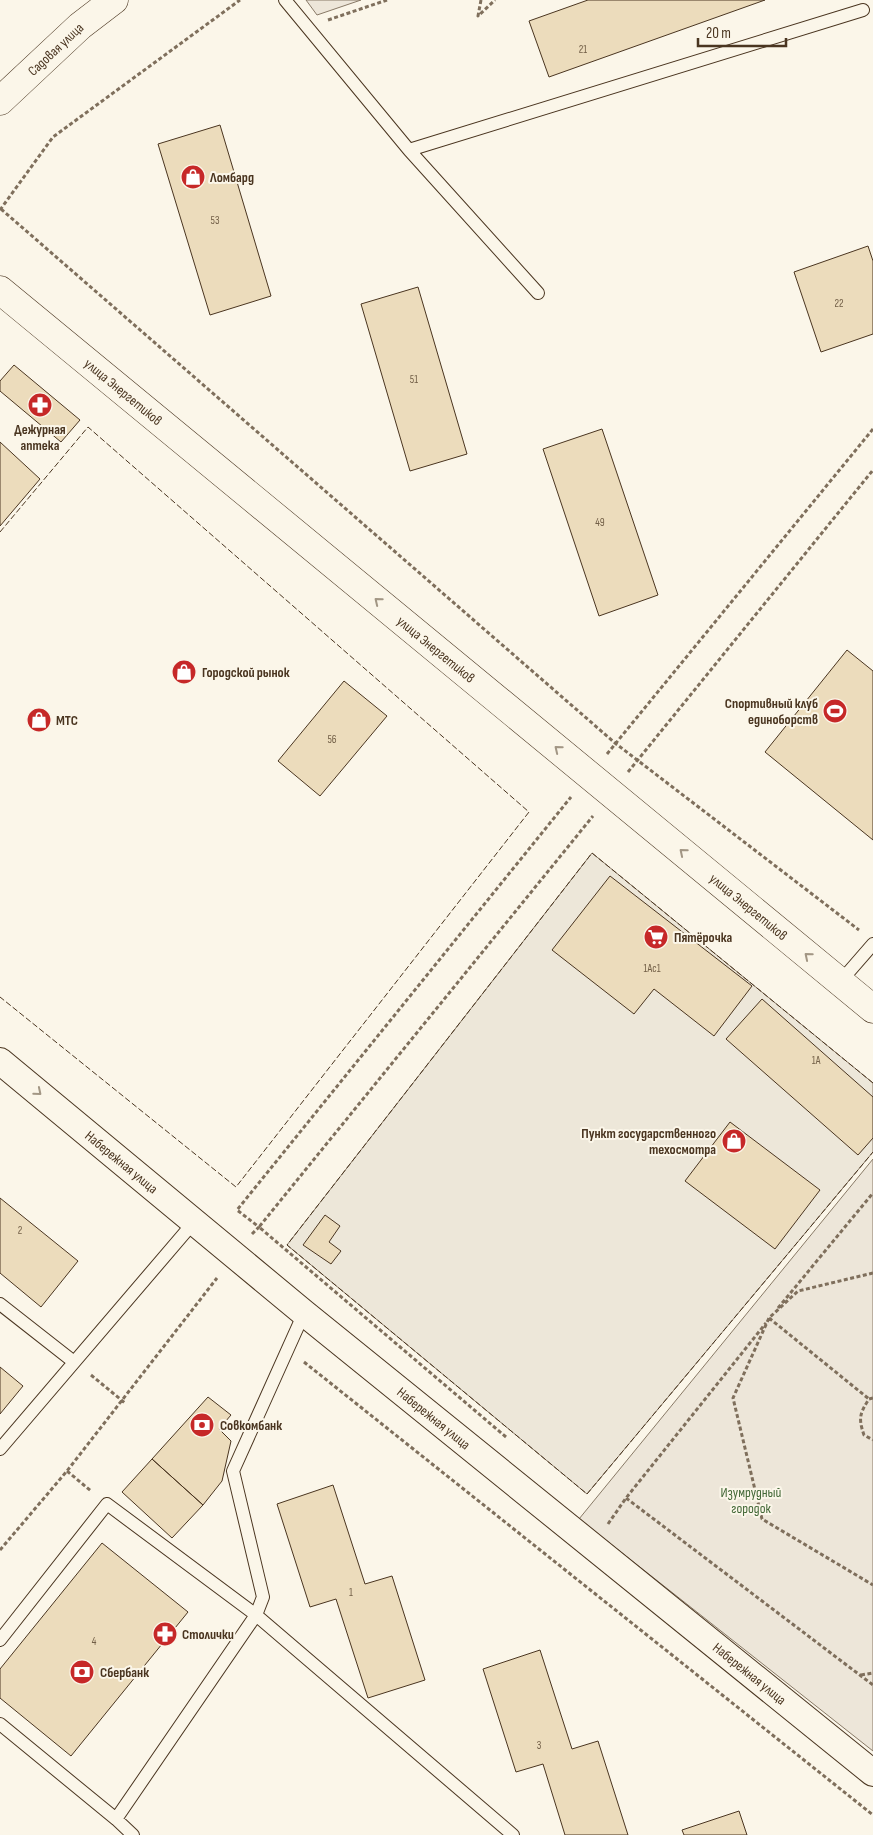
<svg xmlns="http://www.w3.org/2000/svg" width="873" height="1835" font-family="'Sofia Sans Condensed',sans-serif">
	<style>
		.green { fill: #ede6d9; stroke: #887966 }
		.parking { fill: #ede7d9; stroke: #887966 }
		.building { fill: #ecdcbc; stroke: #4a3520 }
		.lines { fill: none; stroke-linecap: round; stroke-linejoin: round }
		.lane-casing { stroke: #4a3520; stroke-width: 14 }
		.street-casing { stroke: #4a3520; stroke-width: 28 }
		.secondary-casing { stroke: #4a3520; stroke-width: 29 }
		.primary-casing { stroke: #4a3520; stroke-width: 29 }
		.path { stroke: #7f6f5c; stroke-width: 3; stroke-dasharray: 4 2.5; stroke-linecap: butt }
		.lane { stroke: #fbf6e9; stroke-width: 12 }
		.street { stroke: #fbf6e9; stroke-width: 26 }
		.secondary { stroke: #fbf6e9; stroke-width: 28 }
		.primary { stroke: #fbf6e9; stroke-width: 28 }
		.fence { stroke: #4a3520; stroke-width: 1; stroke-dasharray: 6 2.5; stroke-linecap: butt }
		.oneway { stroke: #a29684 }
		.labels { text-anchor: middle; stroke-width: 4; stroke-linejoin: round; paint-order: stroke }
		.number-label { font-size: 11px; fill: #725f47 }
		.street-label { font-size: 14px; fill: #4a3520; stroke: #fbf6e9 }
		.poi-label { font-size: 14px; font-weight: bold; fill: #4a3520; stroke: #fbf6e9; text-anchor: start }
		.park-label { font-size: 14px; fill: #436837; stroke: #fbf6e9 }
	</style>
	<rect width="100%" height="100%" fill="#fbf6e9"/>
	<path class="green" d="M306,0H361L317,15Z
		M873,1159V1751L579,1519Z"/>
	<path class="parking" d="M592,853L873,1083V1152L587,1494L287,1245Z"/>
	<path class="building" d="M588,0H765L549,77L529,21Z
		M220,125L271,296L210,315L158,144Z
		M868,246L873,261V334L821,352L794,272Z
		M418,287L467,454L410,471L361,304Z
		M14,365L80,420L61,442L0,391V381Z
		M602,429L658,595L599,616L543,449Z
		M0,442L40,479L0,526Z
		M847,650L873,671V840L765,752Z
		M344,681L387,716L320,796L278,761Z
		M610,876L752,986L714,1036L654,989L634,1014L552,950Z
		M762,999L873,1097V1138L858,1155L726,1039Z
		M730,1122L820,1190L775,1249L685,1181Z
		M0,1198L78,1261L41,1307L0,1273Z
		M325,1215L340,1226L329,1242L341,1251L331,1264L303,1245Z
		M0,1367L23,1386L0,1414Z
		M208,1397L231,1415L219,1429L231,1441L222,1481L203,1505L152,1459Z
		M152,1459L203,1505L172,1538L122,1492Z
		M333,1485L365,1584L392,1576L425,1680L368,1698L336,1599L310,1607L277,1504Z
		M102,1543L188,1612L71,1756L0,1698V1669Z
		M540,1650L572,1749L598,1741L628,1835H565L543,1764L516,1772L483,1669Z
		M739,1811L747,1835H684L682,1830Z"/>
	<g class="lines">
		<defs>
			<path id="lane" d="M285,0L409,150L863,10
				M409,150L538,293
				M840,982L873,944
				M0,1304L74,1362
				M304,1313L233,1471L263,1597L256,1615L513,1835
				M0,1449L194,1222
				M0,1640L107,1504L256,1615L116,1819L0,1724
				M116,1819L133,1835"/>
			<g id="street">
				<path id="s1" d="M0,1061L304,1313L873,1773"/>
			</g>
			<g id="secondary">
				<path id="s2" d="M0,290L873,1009"/>
			</g>
			<g id="primary">
				<path id="s3" d="M0,101L80,26L114,0"/>
			</g>
		</defs>
		<use href="#lane" class="lane-casing"/>
		<use href="#street" class="street-casing"/>
		<use href="#secondary" class="secondary-casing"/>
		<use href="#primary" class="primary-casing"/>
		<path class="path" d="M481,0L478,16L495,0
			M328,20L387,0
			M1,209L615,743L859,930
			M0,210L53,137L240,0
			M607,754L873,429
			M628,772L873,470
			M252,1234L259,1227L237,1210L571,797
			M873,1273L798,1291L769,1318L733,1398L762,1519L873,1585
			M778,1308L873,1193
			M769,1318L869,1399
			M304,1362L873,1815
			M91,1375L125,1403
			M873,1398L869,1399C860,1413 858,1418 864,1435L873,1440
			M506,1437L259,1227L593,816
			M67,1471L91,1491
			M626,1498L873,1685
			M608,1524L626,1498L766,1323
			M0,1550L67,1471L217,1278
			M861,1675L873,1673"/>
		<use href="#lane" class="lane"/>
		<use href="#street" class="street"/>
		<use href="#secondary" class="secondary"/>
		<use href="#primary" class="primary"/>
		<path class="fence" d="M0,532L88,427L529,812L236,1187L0,997
			M873,1083L592,853L287,1245L587,1494L873,1152"/>
	</g>
	<defs><path id="oneway-chevron" d="M-2-3.5L2.5 0L-2 3.5" fill="none" stroke-width="1.6" stroke-linecap="round" stroke-linejoin="round" transform="scale(1.25)"/></defs>
	<g class="oneway">
		<use href="#oneway-chevron" transform="translate(378 601) rotate(-141)"/>
		<use href="#oneway-chevron" transform="translate(558 749) rotate(-141)"/>
		<use href="#oneway-chevron" transform="translate(683 852) rotate(-140)"/>
		<use href="#oneway-chevron" transform="translate(808 956) rotate(-140)"/>
		<use href="#oneway-chevron" transform="translate(38 1092) rotate(40)"/>
	</g>
	<defs>
		<symbol id="shop-disc" viewBox="-11 -11 22 22"><circle r="9.5" fill="#c62828" stroke="#fbf6e9"/><path d="M-5-2.5h2.3a2.7 3.5 0 0 1 5.4 0H5L5.5 6h-11ZM-1.5-2.5h3a1.5 2.3 0 0 0-3 0Z" fill="#fff"/></symbol>
		<symbol id="pharmacy-disc" viewBox="-11 -11 22 22"><circle r="9.5" fill="#c62828" stroke="#fbf6e9"/><path d="M-2-6h4v4h4v4h-4v4h-4v-4h-4v-4h4Z" fill="#fff"/></symbol>
		<symbol id="stadium-disc" viewBox="-11 -11 22 22"><circle r="9.5" fill="#c62828" stroke="#fbf6e9"/><path d="M0-5a6.5 5 0 1 0 0 10a6.5 5 0 1 0 0-10ZM-3.5-1.8h7v3.6h-7Z" fill="#fff"/></symbol>
		<symbol id="supermarket-disc" viewBox="-11 -11 22 22"><circle r="9.5" fill="#c62828" stroke="#fbf6e9"/><path d="M-6-5.5h2.5l.6 2H6L4.5 2H-2.5L-4.4-4H-6ZM-1.5 3.2a1.3 1.3 0 1 0 .1 0ZM3 3.2a1.3 1.3 0 1 0 .1 0Z" fill="#fff"/></symbol>
		<symbol id="bank-disc" viewBox="-11 -11 22 22"><circle r="9.5" fill="#c62828" stroke="#fbf6e9"/><path d="M-6-4H6V4H-6ZM0-2.3a2.3 2.3 0 1 0 0 4.6a2.3 2.3 0 1 0 0-4.6Z" fill="#fff"/></symbol>
	</defs>
	<g fill-rule="evenodd">
		<use href="#shop-disc" x="179" y="163" width="28" height="28"/>
		<use href="#pharmacy-disc" x="26" y="391" width="28" height="28"/>
		<use href="#shop-disc" x="170" y="658" width="28" height="28"/>
		<use href="#stadium-disc" x="821" y="697" width="28" height="28"/>
		<use href="#shop-disc" x="25" y="706" width="28" height="28"/>
		<use href="#supermarket-disc" x="642" y="923" width="28" height="28"/>
		<use href="#shop-disc" x="720" y="1127" width="28" height="28"/>
		<use href="#bank-disc" x="188" y="1411" width="28" height="28"/>
		<use href="#pharmacy-disc" x="151" y="1620" width="28" height="28"/>
		<use href="#bank-disc" x="68" y="1658" width="28" height="28"/>
	</g>
	<g class="labels">
		<g class="number-label">
			<text x="583" y="53">21</text>
			<text x="215" y="224">53</text>
			<text x="839" y="307">22</text>
			<text x="414" y="383">51</text>
			<text x="600" y="526">49</text>
			<text x="332" y="743">56</text>
			<text x="652" y="972">1Ас1</text>
			<text x="816" y="1064">1А</text>
			<text x="20" y="1234">2</text>
			<text x="351" y="1596">1</text>
			<text x="94" y="1645">4</text>
			<text x="539" y="1749">3</text>
		</g>
		<g class="street-label">
			<text dy="5" stroke="none"><textPath href="#s3" startOffset="76">Садовая улица</textPath></text>
			<text dy="5" stroke="none"><textPath href="#s2" startOffset="160">улица Энергетиков</textPath></text>
			<text dy="5" stroke="none"><textPath href="#s2" startOffset="565">улица Энергетиков</textPath></text>
			<text dy="5" stroke="none"><textPath href="#s2" startOffset="970">улица Энергетиков</textPath></text>
			<text dy="5" stroke="none"><textPath href="#s1" startOffset="158">Набережная улица</textPath></text>
			<text dy="5" stroke="none"><textPath href="#s1" startOffset="562">Набережная улица</textPath></text>
			<text dy="5" stroke="none"><textPath href="#s1" startOffset="968">Набережная улица</textPath></text>
		</g>
		<g class="poi-label">
			<text x="210" y="182">Ломбард</text>
			<text x="40" y="434" text-anchor="middle">Дежурная<tspan x="40" dy="16">аптека</tspan></text>
			<text x="202" y="677">Городской рынок</text>
			<text x="818" y="708" text-anchor="end">Спортивный клуб<tspan x="818" dy="16">единоборств</tspan></text>
			<text x="56" y="725">МТС</text>
			<text x="674" y="942">Пятёрочка</text>
			<text x="716" y="1138" text-anchor="end">Пункт государственного<tspan x="716" dy="16">техосмотра</tspan></text>
			<text x="220" y="1430">Совкомбанк</text>
			<text x="182" y="1639">Столички</text>
			<text x="100" y="1677">Сбербанк</text>
		</g>
		<g class="park-label">
			<text x="751" y="1497">Изумрудный<tspan x="751" dy="16">городок</tspan></text>
		</g>
	</g>
	<path d="M698 38v8h88v-8" fill="none" stroke="#4a3520" stroke-width="2.5"/>
	<text x="706" y="38" font-size="15" fill="#4a3520" stroke="#fbf6e9" stroke-width="4" paint-order="stroke">20 m</text>
</svg>
